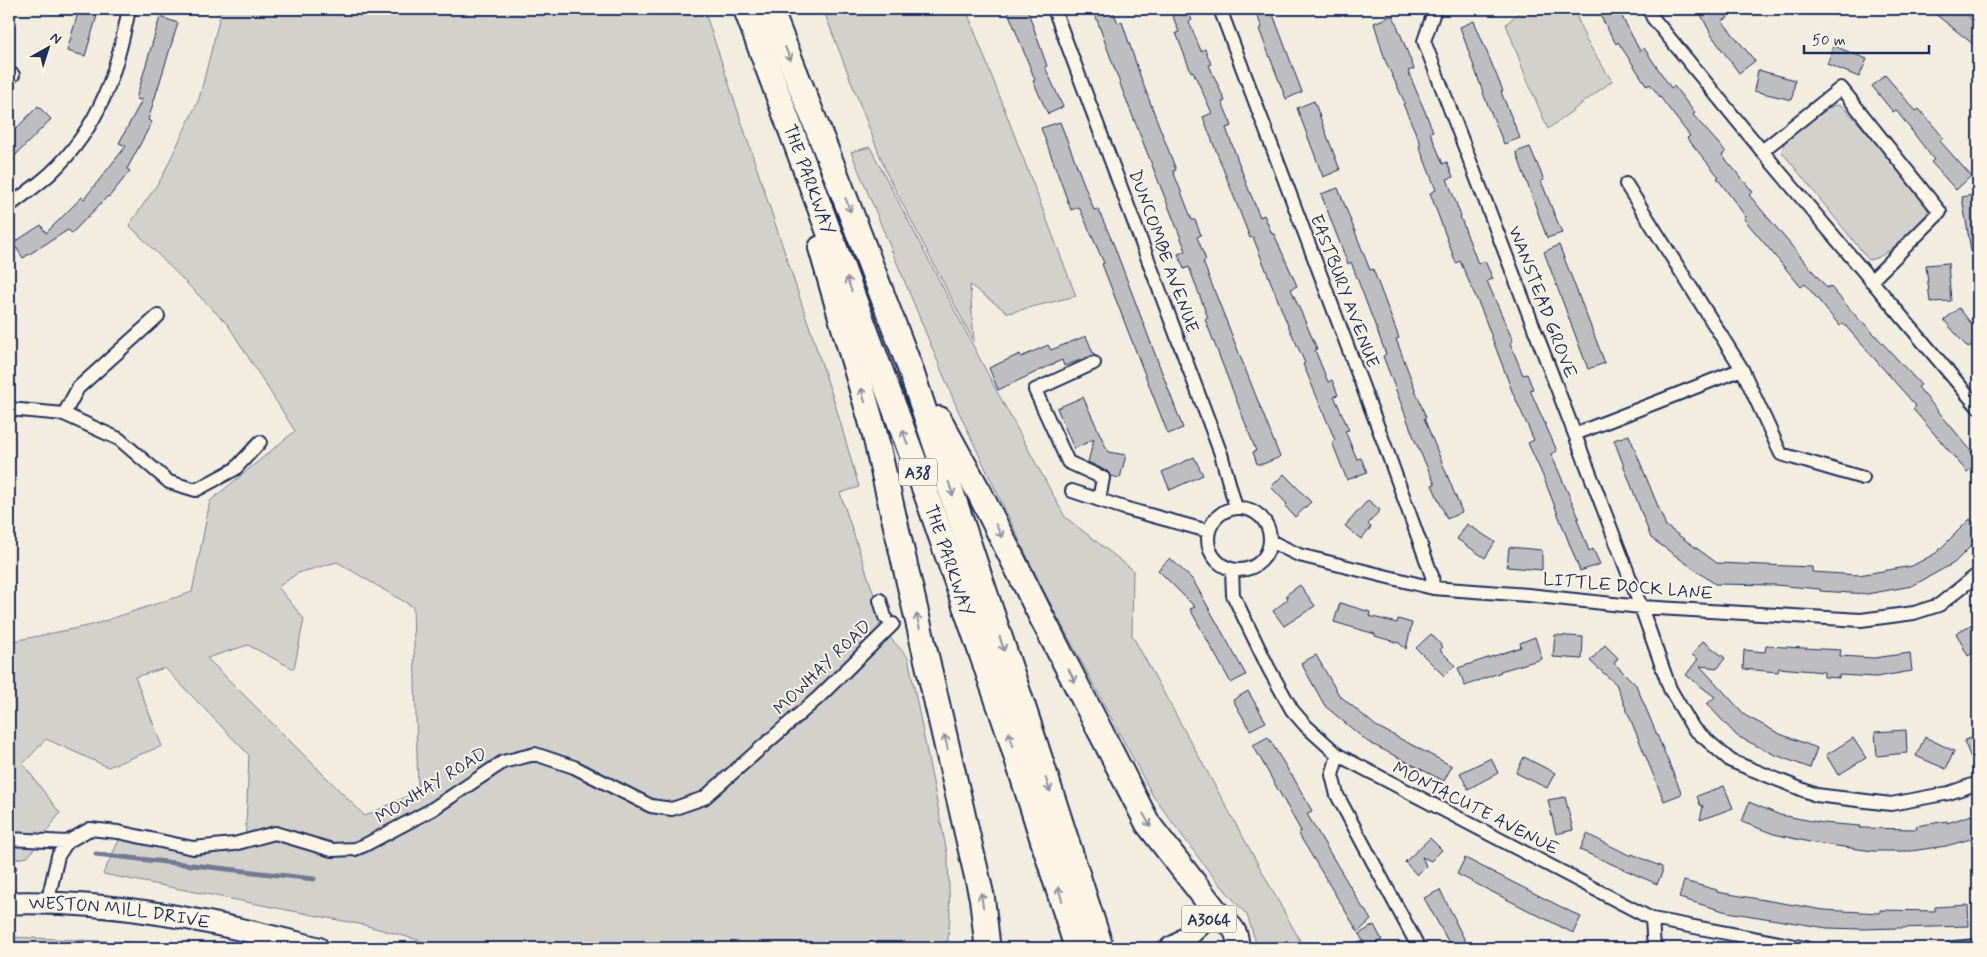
<svg xmlns="http://www.w3.org/2000/svg" width="1987" height="957" font-family="Mynerve,sans-serif">
	<style>
		.green { fill: #d3d1cc; stroke: #778095; fill-rule: evenodd }
		.lines { fill: none; stroke-linecap: round; stroke-linejoin: round }
		.stream { stroke: #707a91; stroke-width: 5 }
		.building { fill: #bebec0; stroke: #1b2f5e }
		.street-casing { stroke: #1b2f5e; stroke-width: 16 }
		.primary-casing { stroke: #1b2f5e; stroke-width: 25 }
		.highway-casing { stroke: #1b2f5e; stroke-width: 28 }
		.street { stroke: #fcf5e5; stroke-width: 12 }
		.primary { stroke: #fcf5e5; stroke-width: 21 }
		.highway { stroke: #fcf5e5; stroke-width: 24 }
		.oneway { stroke: #8c92a2 }
		.labels { text-anchor: middle; stroke-width: 4; stroke-linejoin: round; paint-order: stroke }
		.shield { fill: #fcf5e5; stroke: #5e6a86; stroke-width: 1 }
		.shield-label { font-size: 16px; font-weight: bold; fill: #1b2f5e }
		.street-label { font-size: 18px; fill: #1b2f5e; stroke: #fcf5e5 }
	</style>
	<rect width="100%" height="100%" fill="#f3ede0"/>
	<filter id="ink" filterUnits="userSpaceOnUse"><feTurbulence type="fractalNoise" baseFrequency=".02" numOctaves="2"/><feDisplacementMap in="SourceGraphic" scale="10" xChannelSelector="R" yChannelSelector="G"/><feConvolveMatrix kernelMatrix="1 2 1 2 8 2 1 2 1" color-interpolation-filters="sRGB"/></filter>
	<g filter="url(#ink)">
		<path class="green" d="M220,9H704L835,404L859,487L840,493L882,619L879,626L908,657L948,858L950,917L947,948H447L364,925L103,874L121,836L245,849L249,755L165,668L135,677L162,746L108,767L46,739L23,764L60,813L28,857L9,860V642L92,625L192,592L210,501L295,431L228,325L129,225L161,179L199,99L220,16ZM337,562L413,607L418,791L365,816L207,658L248,645L294,669L304,619L278,587L298,573Z
			M823,9H966L1076,296L1008,313L970,285L974,342L887,174Z
			M1523,9H1574L1586,40L1612,81L1548,129L1527,80L1506,24Z
			M1835,105L1842,106L1854,118L1923,198L1928,211L1925,219L1904,240L1879,257L1869,260L1782,152L1784,143L1815,116Z
			M870,147L994,386L1065,517L1133,570L1132,635L1304,948H1256V943L1247,915L1210,873L1153,796L1042,588L957,408L851,152Z
			M9,937L127,942L152,948H9Z"/>
		<g class="lines">
			<path class="stream" d="M96,854L314,879
				M9,869L15,868"/>
		</g>
		<path class="building" d="M79,9H99L85,56L67,51Z
			M1007,9H1027L1047,66L1045,67L1063,107L1048,114L1033,81L1035,80Z
			M1093,9H1112L1118,23L1122,22L1142,81L1176,170L1173,171L1192,220H1195L1201,235L1197,237L1206,260L1203,262L1280,457L1263,464H1257L1253,452L1256,451L1205,319L1208,318L1189,267L1184,269L1178,254L1186,251L1122,89Z
			M1170,9H1187L1192,20L1189,22L1201,51L1205,49L1211,64L1209,65L1225,101L1222,102L1232,126L1226,128L1248,188L1260,217L1264,215L1272,234H1274L1297,286L1291,289L1317,349L1315,350L1328,382L1332,380L1338,395L1334,396L1349,430L1345,431L1357,459L1361,458L1367,472L1347,480L1332,442L1335,440L1303,364L1305,363L1287,323L1253,237L1250,238L1203,117L1212,113L1193,71L1191,72L1176,33L1179,32Z
			M1255,9H1271L1302,92L1286,99L1259,29L1262,28Z
			M1612,9H1618L1640,51L1644,48L1671,88L1674,86L1695,113L1693,115L1726,152L1722,155L1753,192L1749,195L1827,288L1830,286L1862,323L1863,322L1921,385L1918,387L1978,459V463L1967,472L1913,409L1916,406L1843,323L1840,326L1805,284L1801,287L1744,219L1746,217L1717,178L1719,177L1687,138L1690,136L1650,84L1647,86L1618,42L1616,44L1600,15Z
			M1698,9H1722L1728,18L1722,21L1755,61L1739,73L1712,36Z
			M1929,9H1960L1978,24V48Z
			M1393,15L1414,69L1408,71L1433,131L1430,132L1443,164L1447,162L1453,177L1447,179L1461,216H1460L1478,264L1485,261L1493,279L1487,281L1513,341L1510,343L1523,375L1527,374L1533,389L1530,390L1557,451L1551,454L1579,518L1577,519L1589,551L1593,549L1600,564L1580,571L1543,476L1528,443L1534,440L1512,391L1482,311L1460,261L1456,263L1430,193L1436,190L1419,146L1421,145L1403,104L1405,103L1385,60L1374,23Z
			M160,17L178,23L148,120L152,122L127,169L130,171L109,197L108,196L72,233L68,230L23,258L13,243L41,225L46,233L82,197L84,199L126,146L119,143L142,100L136,99Z
			M1474,21L1503,91L1501,92L1520,138L1504,144L1485,98L1460,27Z
			M1834,46L1867,59L1859,77L1827,64Z
			M1758,70L1795,80L1792,100L1754,91Z
			M1885,75L1916,111L1919,109L1943,137L1940,141L1971,176L1956,190L1931,162L1934,160L1896,110L1893,112L1872,86Z
			M1314,101L1340,170L1323,177L1297,108Z
			M38,106L51,119L9,162V136Z
			M1060,122L1094,210L1098,209L1113,243L1183,428L1168,434L1102,264L1104,263L1079,207L1071,210L1041,128Z
			M1530,147L1544,180L1541,181L1562,233L1547,238L1516,152Z
			M1338,188L1370,270L1373,269L1399,338L1396,339L1426,418H1424L1462,512L1447,519L1432,485L1435,484L1416,443L1383,356L1386,354L1351,262L1348,264L1321,194Z
			M1978,194V250L1971,251L1962,197Z
			M1559,245L1605,363L1588,369L1544,252Z
			M1948,263L1951,301L1930,302L1926,265Z
			M1959,308L1978,332V355L1971,346L1968,348L1944,320Z
			M1086,336L1094,355L1064,366L1062,360L998,390L989,368L1020,354L1021,357L1048,345L1051,350Z
			M1083,397L1108,452L1126,455L1120,478L1111,476L1107,471L1088,462L1094,439L1074,449L1057,408Z
			M1629,435L1666,526L1717,563L1812,567V572L1859,575L1912,566L1936,553L1970,519L1978,528V539L1954,563L1912,586L1867,594L1820,591V589L1775,585L1715,584L1651,538L1614,440Z
			M1194,457L1203,475L1170,490L1162,472Z
			M1284,474L1311,502L1295,517L1285,506L1287,504L1271,487Z
			M1368,500L1380,510L1368,524L1371,527L1361,539L1345,526Z
			M1467,524L1495,542L1485,558L1457,539Z
			M1509,547L1542,550V570L1507,567Z
			M1170,558L1193,580L1246,675L1231,683L1190,609L1195,607L1158,570Z
			M1300,585L1315,606L1284,626L1273,611L1288,599L1286,595Z
			M1340,603L1370,612L1369,616L1397,623L1398,619L1412,623L1406,649L1399,643L1375,636V634L1334,622Z
			M1978,621V650L1968,656L1956,633Z
			M1431,634L1443,647L1440,650L1455,665L1444,676L1416,648Z
			M1555,635L1583,637L1582,659L1553,657Z
			M1535,637L1542,659L1500,671L1501,672L1465,686L1458,668L1521,647L1520,643Z
			M1703,641L1725,658L1718,668L1700,666L1746,716L1780,734L1817,748L1810,768L1773,754L1737,736L1707,704L1715,697L1686,675L1698,659L1692,655Z
			M1605,645L1618,658L1614,663L1636,685L1682,794L1664,801L1616,684L1590,661Z
			M1766,646L1841,650L1840,656L1874,658L1910,653L1912,671L1876,677L1839,675V678L1824,677V672L1779,668L1778,672L1743,669L1744,650L1765,652Z
			M1316,655L1339,695L1376,726L1452,766L1444,781L1368,742L1325,706L1301,663Z
			M1248,691L1266,722L1250,730L1233,700Z
			M1906,730L1907,753L1877,756L1875,732Z
			M1978,734V775L1964,741Z
			M1268,737L1291,775H1292L1312,811L1307,814L1364,910H1365L1371,920L1358,932L1298,833L1301,831L1253,745Z
			M1925,737L1954,751L1946,769L1916,756Z
			M1853,738L1866,758L1838,775L1826,755Z
			M1524,757L1555,773L1547,788L1516,773Z
			M1491,758L1498,773L1468,789L1460,773Z
			M1724,786L1733,808L1700,820L1703,806L1700,805L1697,796Z
			M1565,797L1573,830L1556,834L1548,800Z
			M1749,802L1780,815L1823,823L1860,826L1859,828L1917,829L1916,826L1947,821V823L1978,813V837L1946,846L1911,851H1873L1814,843L1774,834L1742,822Z
			M1587,834L1631,856L1632,854L1662,867V873L1657,884L1580,850Z
			M1430,838L1442,850L1431,861L1422,857L1426,866L1417,875L1405,862Z
			M1465,858L1581,917L1573,933L1457,874Z
			M1684,881L1717,890V892L1824,910L1880,913V910L1935,911V907L1968,905L1969,926L1862,929L1827,928L1727,912L1679,898Z
			M1440,890L1456,921H1455L1469,948H1452L1424,898Z
			M1374,925L1382,940L1367,948L1359,934Z"/>
		<g class="lines">
			<defs>
				<path id="street" d="M1054,9L1221,454L1236,508
					M1220,9L1384,443L1432,576L1433,588
					M1435,9L1424,41L1641,607L1670,689L1693,728L1731,761L1816,795L1891,804L1949,793L1978,783
					M1649,9L1653,18L1762,151L1978,407
					M9,74L13,75
					M1762,151L1841,88L1940,212L1871,281
					M1626,184L1742,369L1781,454L1863,478
					M9,206C23,195 38,185 51,173C101,125 116,74 129,9
					M1094,363L1035,390L1068,462L1103,478L1099,500
					M9,409L64,414L119,439L169,482L196,490L235,469L260,442
					M64,414L78,388L158,316
					M1575,434L1742,369
					M1072,491L1124,508L1208,531
					M1208 539a31 31 0 1 1 62 0a31 31 0 1 1-62 0Z
					M1270,541L1299,555L1433,588L1528,595L1641,607L1861,620L1914,613L1939,605L1978,574
					M1232,570L1233,595L1269,669L1292,710L1306,726L1338,755L1652,919L1806,948
					M880,600L885,617
					M1338,755L1332,775L1337,795L1419,948
					M9,839L67,842
					M47,904L58,856L67,842L90,829L118,832L193,848L234,844L275,833L332,850L355,849L365,845L431,810L503,762L535,754L574,767L651,806L672,809L704,798L819,697L893,624
					M1652,919L1654,948
					M1953,948L1978,946"/>
				<g id="primary">
					<path id="s1" d="M9,903C116,900 216,922 318,948"/>
					<path d="M1171,948L1179,944L1206,919L1220,917C1233,926 1238,932 1238,948"/>
				</g>
				<g id="highway">
					<path id="s2" d="M746,9L926,493L1008,730L1077,948"/>
					<path d="M770,9L840,185L909,365L1028,722L1101,948"/>
					<path d="M821,248L874,431L982,898L987,942L985,948"/>
					<path d="M939,419L980,494L1042,618L1148,824L1220,917"/>
				</g>
			</defs>
			<use href="#street" class="street-casing"/>
			<use href="#primary" class="primary-casing"/>
			<use href="#highway" class="highway-casing"/>
			<use href="#street" class="street"/>
			<use href="#primary" class="primary"/>
			<use href="#highway" class="highway"/>
		</g>
		<defs><path id="oneway-shaft" d="M-6 0H5M1.5-3L5.5 0L1.5 3" fill="none" stroke-width="1.6" stroke-linecap="round" stroke-linejoin="round" transform="scale(1.25)"/></defs>
		<g class="oneway">
			<use href="#oneway-shaft" transform="translate(788 54) rotate(68)"/>
			<use href="#oneway-shaft" transform="translate(848 205) rotate(70)"/>
			<use href="#oneway-shaft" transform="translate(849 284) rotate(-110)"/>
			<use href="#oneway-shaft" transform="translate(863 395) rotate(-106)"/>
			<use href="#oneway-shaft" transform="translate(905 437) rotate(-110)"/>
			<use href="#oneway-shaft" transform="translate(951 489) rotate(71)"/>
			<use href="#oneway-shaft" transform="translate(999 531) rotate(64)"/>
			<use href="#oneway-shaft" transform="translate(918 621) rotate(-103)"/>
			<use href="#oneway-shaft" transform="translate(1002 644) rotate(72)"/>
			<use href="#oneway-shaft" transform="translate(1072 676) rotate(63)"/>
			<use href="#oneway-shaft" transform="translate(1011 739) rotate(-108)"/>
			<use href="#oneway-shaft" transform="translate(946 742) rotate(-103)"/>
			<use href="#oneway-shaft" transform="translate(1048 785) rotate(72)"/>
			<use href="#oneway-shaft" transform="translate(1147 820) rotate(60)"/>
			<use href="#oneway-shaft" transform="translate(1060 894) rotate(-108)"/>
			<use href="#oneway-shaft" transform="translate(982 900) rotate(-99)"/>
		</g>
	</g>
	<g class="labels">
		<g class="shield">
			<rect x="899" y="458.5" width="38" height="27" rx="4"/>
			<rect x="1181.5" y="905.5" width="55" height="27" rx="4"/>
		</g>
		<g class="shield-label">
			<text x="918" y="478">A38</text>
			<text x="1209" y="925">A3064</text>
		</g>
		<g class="street-label">
			<text dy="6" stroke="none"><textPath href="#s2" startOffset="182">THE PARKWAY</textPath></text>
			<text transform="translate(1164 251) rotate(70)" y="6">DUNCOMBE AVENUE</text>
			<text transform="translate(1345 291) rotate(69)" y="6">EASTBURY AVENUE</text>
			<text transform="translate(1543 302) rotate(69)" y="6">WANSTEAD GROVE</text>
			<text dy="6" stroke="none"><textPath href="#s2" startOffset="588">THE PARKWAY</textPath></text>
			<text transform="translate(1628 586) rotate(5)" y="6">LITTLE DOCK LANE</text>
			<text transform="translate(822 667) rotate(-44)" y="6">MOWHAY ROAD</text>
			<text transform="translate(431 785) rotate(-32)" y="6">MOWHAY ROAD</text>
			<text transform="translate(1476 808) rotate(27)" y="6">MONTACUTE AVENUE</text>
			<text dy="6" stroke="none"><textPath href="#s1" startOffset="111">WESTON MILL DRIVE</textPath></text>
		</g>
	</g>
	<rect width="1987" height="957" fill="none" stroke="#fcf5e5" stroke-width="30"/>
	<rect x="15" y="15" width="1957" height="927" fill="none" stroke="#1b2f5e" stroke-width="2" filter="url(#ink)"/>
	<g transform="translate(48 48) rotate(39)" stroke="#fcf5e5" stroke-width="4" paint-order="stroke">
	<path d="M0-4L9 19L0 12L-9 19Z" fill="#1b2f5e"/>
	<text y="-8" font-size="14" font-weight="bold" text-anchor="middle" fill="#1b2f5e">N</text>
	</g>
	<path d="M1804 45v8h125v-8" fill="none" stroke="#1b2f5e" stroke-width="2.5"/>
	<text x="1812" y="45" font-size="15" fill="#1b2f5e" stroke="#fcf5e5" stroke-width="4" paint-order="stroke">50 m</text>
</svg>
